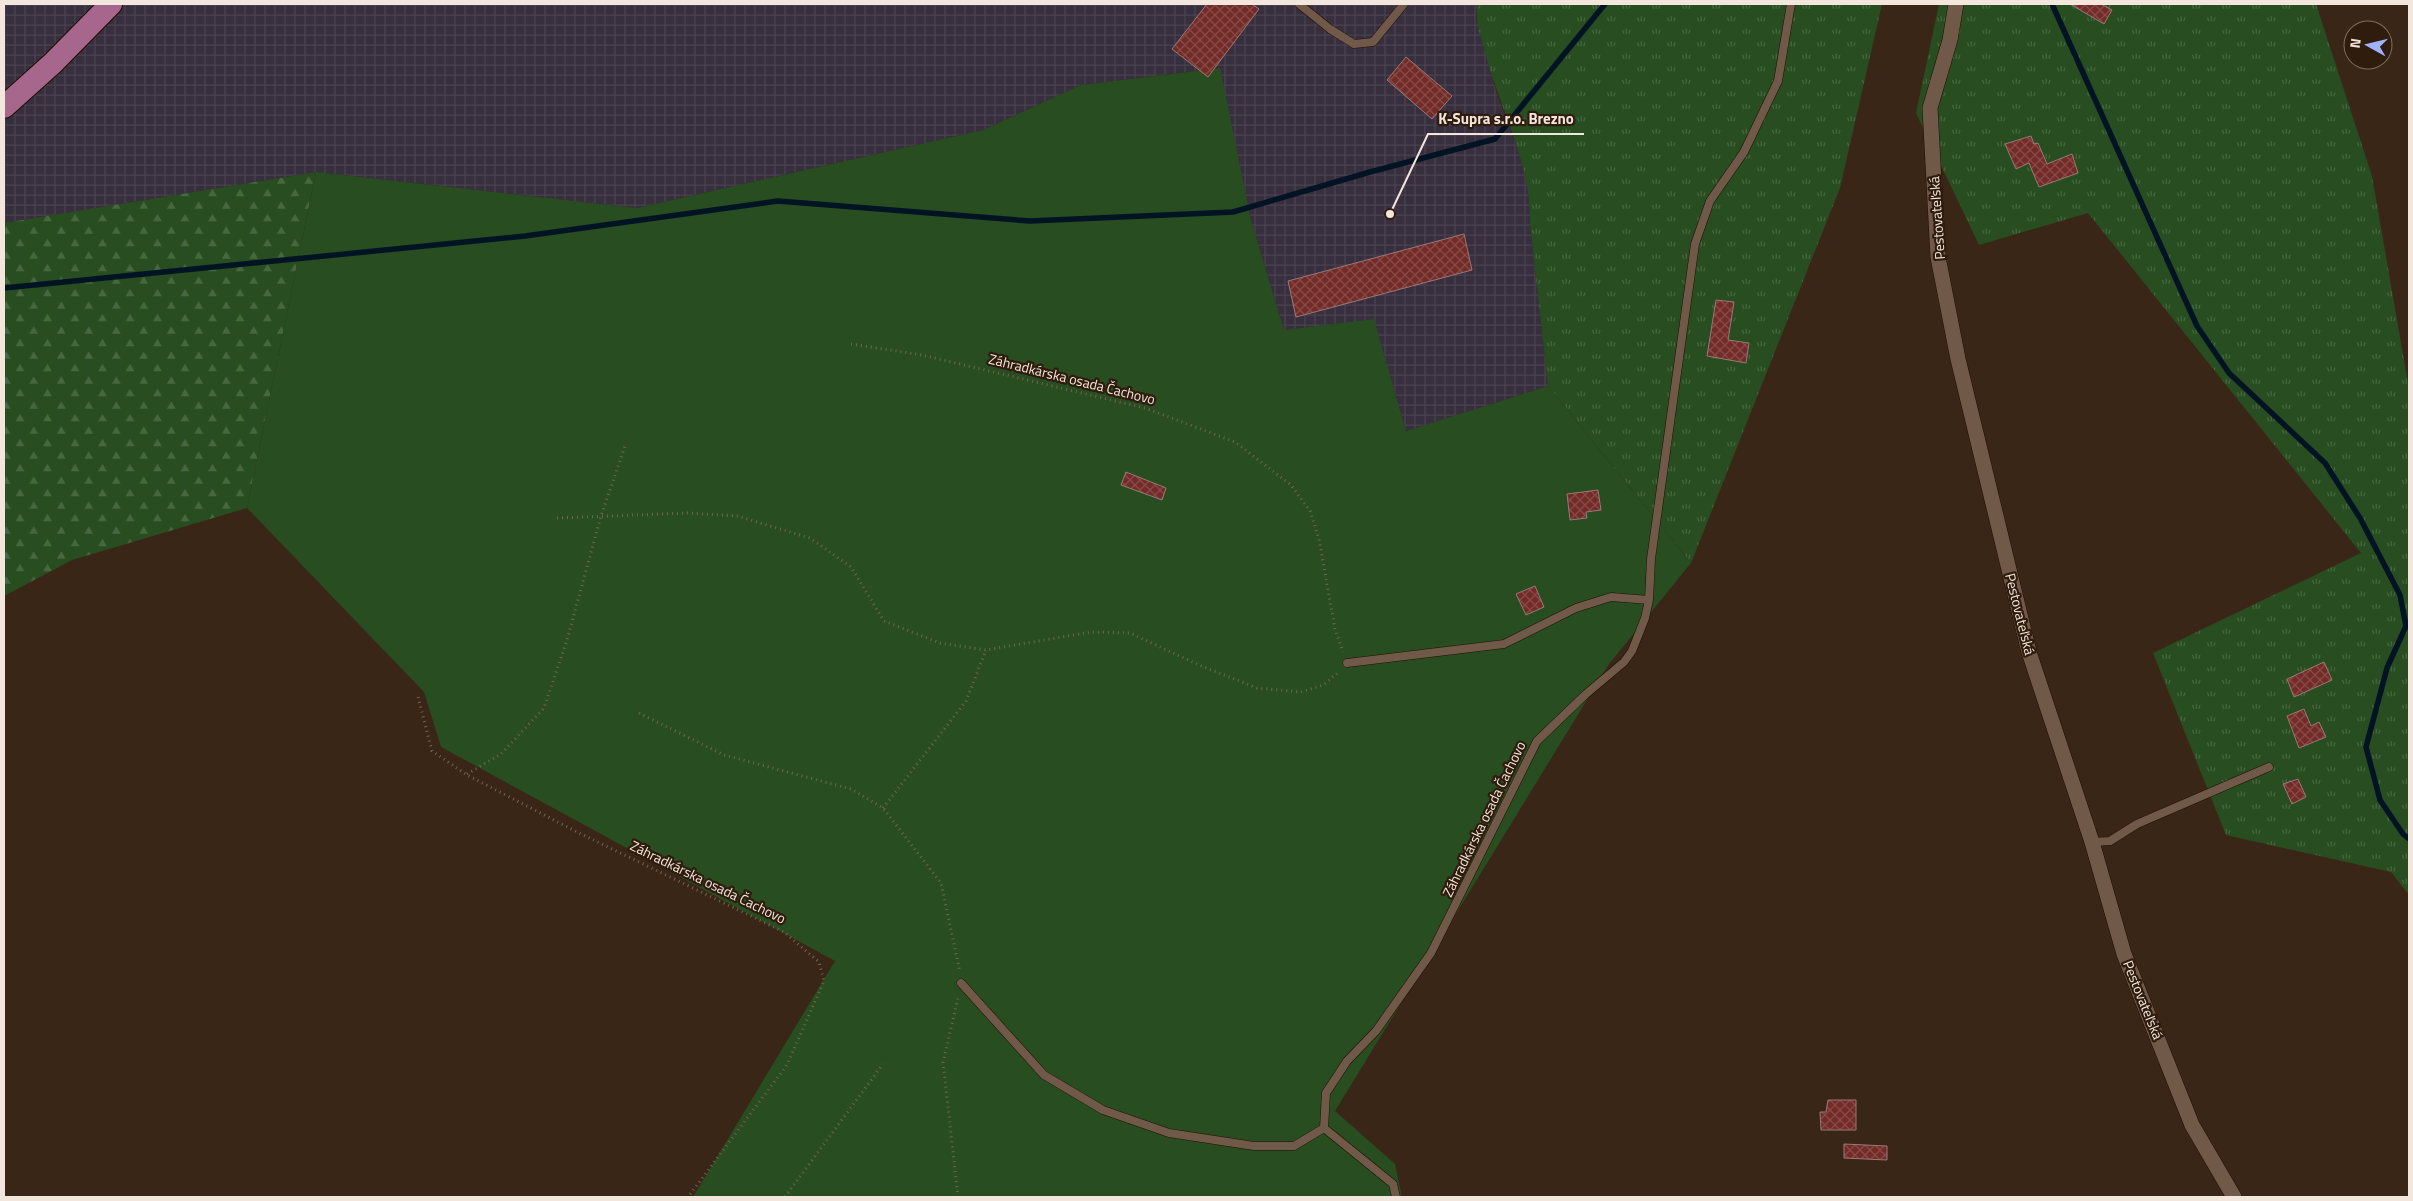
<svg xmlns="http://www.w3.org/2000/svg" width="2413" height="1201" font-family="'Titillium Web',sans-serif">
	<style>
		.industrial { fill: url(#industrial-grid) }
		.grass { fill: url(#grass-tufts) }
		.forest { fill: url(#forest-firs) }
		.garden { fill: #274d20 }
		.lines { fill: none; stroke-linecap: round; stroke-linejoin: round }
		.stream { stroke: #021424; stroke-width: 5.5 }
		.building { fill: url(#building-cross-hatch); stroke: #987976 }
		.lane-casing { stroke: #200e02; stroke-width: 9 }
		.street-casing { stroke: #200e02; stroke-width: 16 }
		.primary-casing { stroke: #200e02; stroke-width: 24 }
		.path { stroke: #756356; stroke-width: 3; stroke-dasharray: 1 4; stroke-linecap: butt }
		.lane { stroke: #705949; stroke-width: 8 }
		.street { stroke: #705949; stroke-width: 15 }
		.primary { stroke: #a7678c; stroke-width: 22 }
		.labels { text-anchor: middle; stroke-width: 4.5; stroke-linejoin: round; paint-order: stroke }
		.street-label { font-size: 14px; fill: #f3e6dc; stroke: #2f1c0d }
		.leader { fill: none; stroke: #f3e6dc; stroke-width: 2 }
		.callout-dot { fill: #f3e6dc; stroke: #2f1c0d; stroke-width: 2 }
		.callout-label { font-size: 15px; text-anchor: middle; font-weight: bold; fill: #f3e6dc; stroke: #2f1c0d; stroke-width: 4.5; stroke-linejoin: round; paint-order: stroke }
	</style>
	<defs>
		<pattern id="industrial-grid" width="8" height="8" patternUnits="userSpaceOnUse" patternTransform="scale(1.25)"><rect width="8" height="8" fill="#372e3e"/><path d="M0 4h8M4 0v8" fill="none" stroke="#4b4250"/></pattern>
		<pattern id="grass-tufts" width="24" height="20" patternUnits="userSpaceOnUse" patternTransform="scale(1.25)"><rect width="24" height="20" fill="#274d20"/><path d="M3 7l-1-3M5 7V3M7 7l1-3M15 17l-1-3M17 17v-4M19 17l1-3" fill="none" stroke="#476740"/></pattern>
		<pattern id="forest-firs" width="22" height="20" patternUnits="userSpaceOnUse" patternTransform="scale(1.25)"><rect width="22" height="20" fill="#274d20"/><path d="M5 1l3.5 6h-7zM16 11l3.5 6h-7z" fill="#476740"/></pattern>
		<pattern id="building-cross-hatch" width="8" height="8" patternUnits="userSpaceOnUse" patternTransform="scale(1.25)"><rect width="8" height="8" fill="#732b28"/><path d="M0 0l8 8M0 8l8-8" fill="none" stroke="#874a47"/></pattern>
	</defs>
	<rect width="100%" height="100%" fill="#3a2617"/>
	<path class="industrial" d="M4,4H1477L1476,17L1496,91L1521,158L1531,200L1530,224L1548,386L1406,431L1374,320L1284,330L1251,220L1219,68L1081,85L983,130L637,208L316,172L4,223Z"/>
	<path class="grass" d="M1477,4H1882L1840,188L1691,563L1548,386L1530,224C1532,165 1501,112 1486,56C1481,38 1475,22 1477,4Z
		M1939,4H2316L2372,176L2409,389V895L2391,872L2226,835L2153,653L2361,553L2088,213L1979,245L1916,113Z"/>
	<path class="forest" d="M316,172L247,508L72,560L4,596V223Z"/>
	<path class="garden" d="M1220,68L1251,220L1284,330L1374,319L1406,431L1548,386L1691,563L1609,664L1335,1111L1395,1164L1402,1197H693L835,961L441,747L424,692L247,508L316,172L637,208L983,130L1081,85Z"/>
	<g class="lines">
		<path class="stream" d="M2052,4L2197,326L2229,373L2325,463L2360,518L2400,595L2406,626L2387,668L2366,747L2380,800L2403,834L2409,839
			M4,288L525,236L778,201L1030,221L1233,212L1370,172L1495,139L1605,4"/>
	</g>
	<path class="building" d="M1207,4H1252L1259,9L1208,77L1172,49Z
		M2070,4H2101L2112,10L2104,24Z
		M1406,57L1452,96L1432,119L1387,80Z
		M2031,136L2034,144L2038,143L2047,164L2072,154L2078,173L2039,187L2029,163L2016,169L2005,144Z
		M1464,234L1472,270L1296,317L1288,281Z
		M1716,300L1734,302L1728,340L1749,343L1746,363L1707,356Z
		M1126,472L1166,488L1162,500L1121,485Z
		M1598,490L1601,510L1586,512L1587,518L1570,520L1567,494Z
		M1535,586L1544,607L1526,615L1516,594Z
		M2324,662L2332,680L2294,697L2287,679Z
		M2304,709L2311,726L2319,722L2326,737L2299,748L2287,716Z
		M2298,779L2306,797L2292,804L2283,784Z
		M1828,1100H1856V1130H1821L1820,1112H1826Z
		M1844,1144L1887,1146V1160L1844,1158Z"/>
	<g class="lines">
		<defs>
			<path id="lane" d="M1299,4L1330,29L1354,44L1373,42L1404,4
				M1347,663L1504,644L1576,608L1611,597L1649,600
				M2092,842L2110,841L2137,824L2269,767
				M961,983L1044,1075L1103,1110L1169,1133L1254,1146H1294L1324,1128
				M1396,1197L1393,1184L1324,1128L1326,1093L1347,1061L1376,1031L1431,953L1537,741L1586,694L1624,662L1632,651L1645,618L1649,600L1651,559L1695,244L1710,201L1744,152L1778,81L1791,4"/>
			<path id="street" d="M1956,4L1950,40L1930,108L1938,257L1958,359L2029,652L2092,842L2124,954L2192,1125L2234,1197"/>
			<path id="primary" d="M4,107L53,63L111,4"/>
		</defs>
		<use href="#lane" class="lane-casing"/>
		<use href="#street" class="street-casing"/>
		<use href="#primary" class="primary-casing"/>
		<path class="path" d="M851,344L922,355L1145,408L1235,442L1291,485L1310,511L1319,539L1335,629L1343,652
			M557,518L687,513L737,516L810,538L851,567L884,621L940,643L986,650L1091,632L1130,633L1199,665L1257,688L1301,692L1323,685L1339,672
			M418,697L432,751L467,775L579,833L784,932L819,962L824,981L787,1065L688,1197
			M639,713L724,755L851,789L883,808L941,883L960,972
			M467,774L501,754L544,708L567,640L601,516L625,446
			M883,808L966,701L986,650
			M785,1197L883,1064
			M958,1197L943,1062L958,998"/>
		<use href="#lane" class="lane"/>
		<use href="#street" class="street"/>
		<use href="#primary" class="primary"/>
	</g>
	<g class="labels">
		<g class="street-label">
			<text transform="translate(1937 218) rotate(-94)" y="5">Pestovateľská</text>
			<text transform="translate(1072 379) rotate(14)" y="5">Záhradkárska osada Čachovo</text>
			<text transform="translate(2020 614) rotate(76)" y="5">Pestovateľská</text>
			<text transform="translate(1484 819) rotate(-64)" y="5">Záhradkárska osada Čachovo</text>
			<text transform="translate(708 882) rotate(26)" y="5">Záhradkárska osada Čachovo</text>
			<text transform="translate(2143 1000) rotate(68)" y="5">Pestovateľská</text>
		</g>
	</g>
	<path class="leader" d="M1390 214L1428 134H1584"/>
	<circle class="callout-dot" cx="1390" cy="214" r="5"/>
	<g class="callout-label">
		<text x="1506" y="124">K-Supra s.r.o. Brezno</text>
	</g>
	<rect width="2413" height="1201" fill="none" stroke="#f3e6dc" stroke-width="10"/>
	<g transform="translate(2368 45) rotate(278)"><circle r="24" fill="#2f1c0d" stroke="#7d6d60"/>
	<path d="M0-4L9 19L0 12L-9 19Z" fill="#9fb3fd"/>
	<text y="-8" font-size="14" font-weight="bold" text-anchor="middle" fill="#f3e6dc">N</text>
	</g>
</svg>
